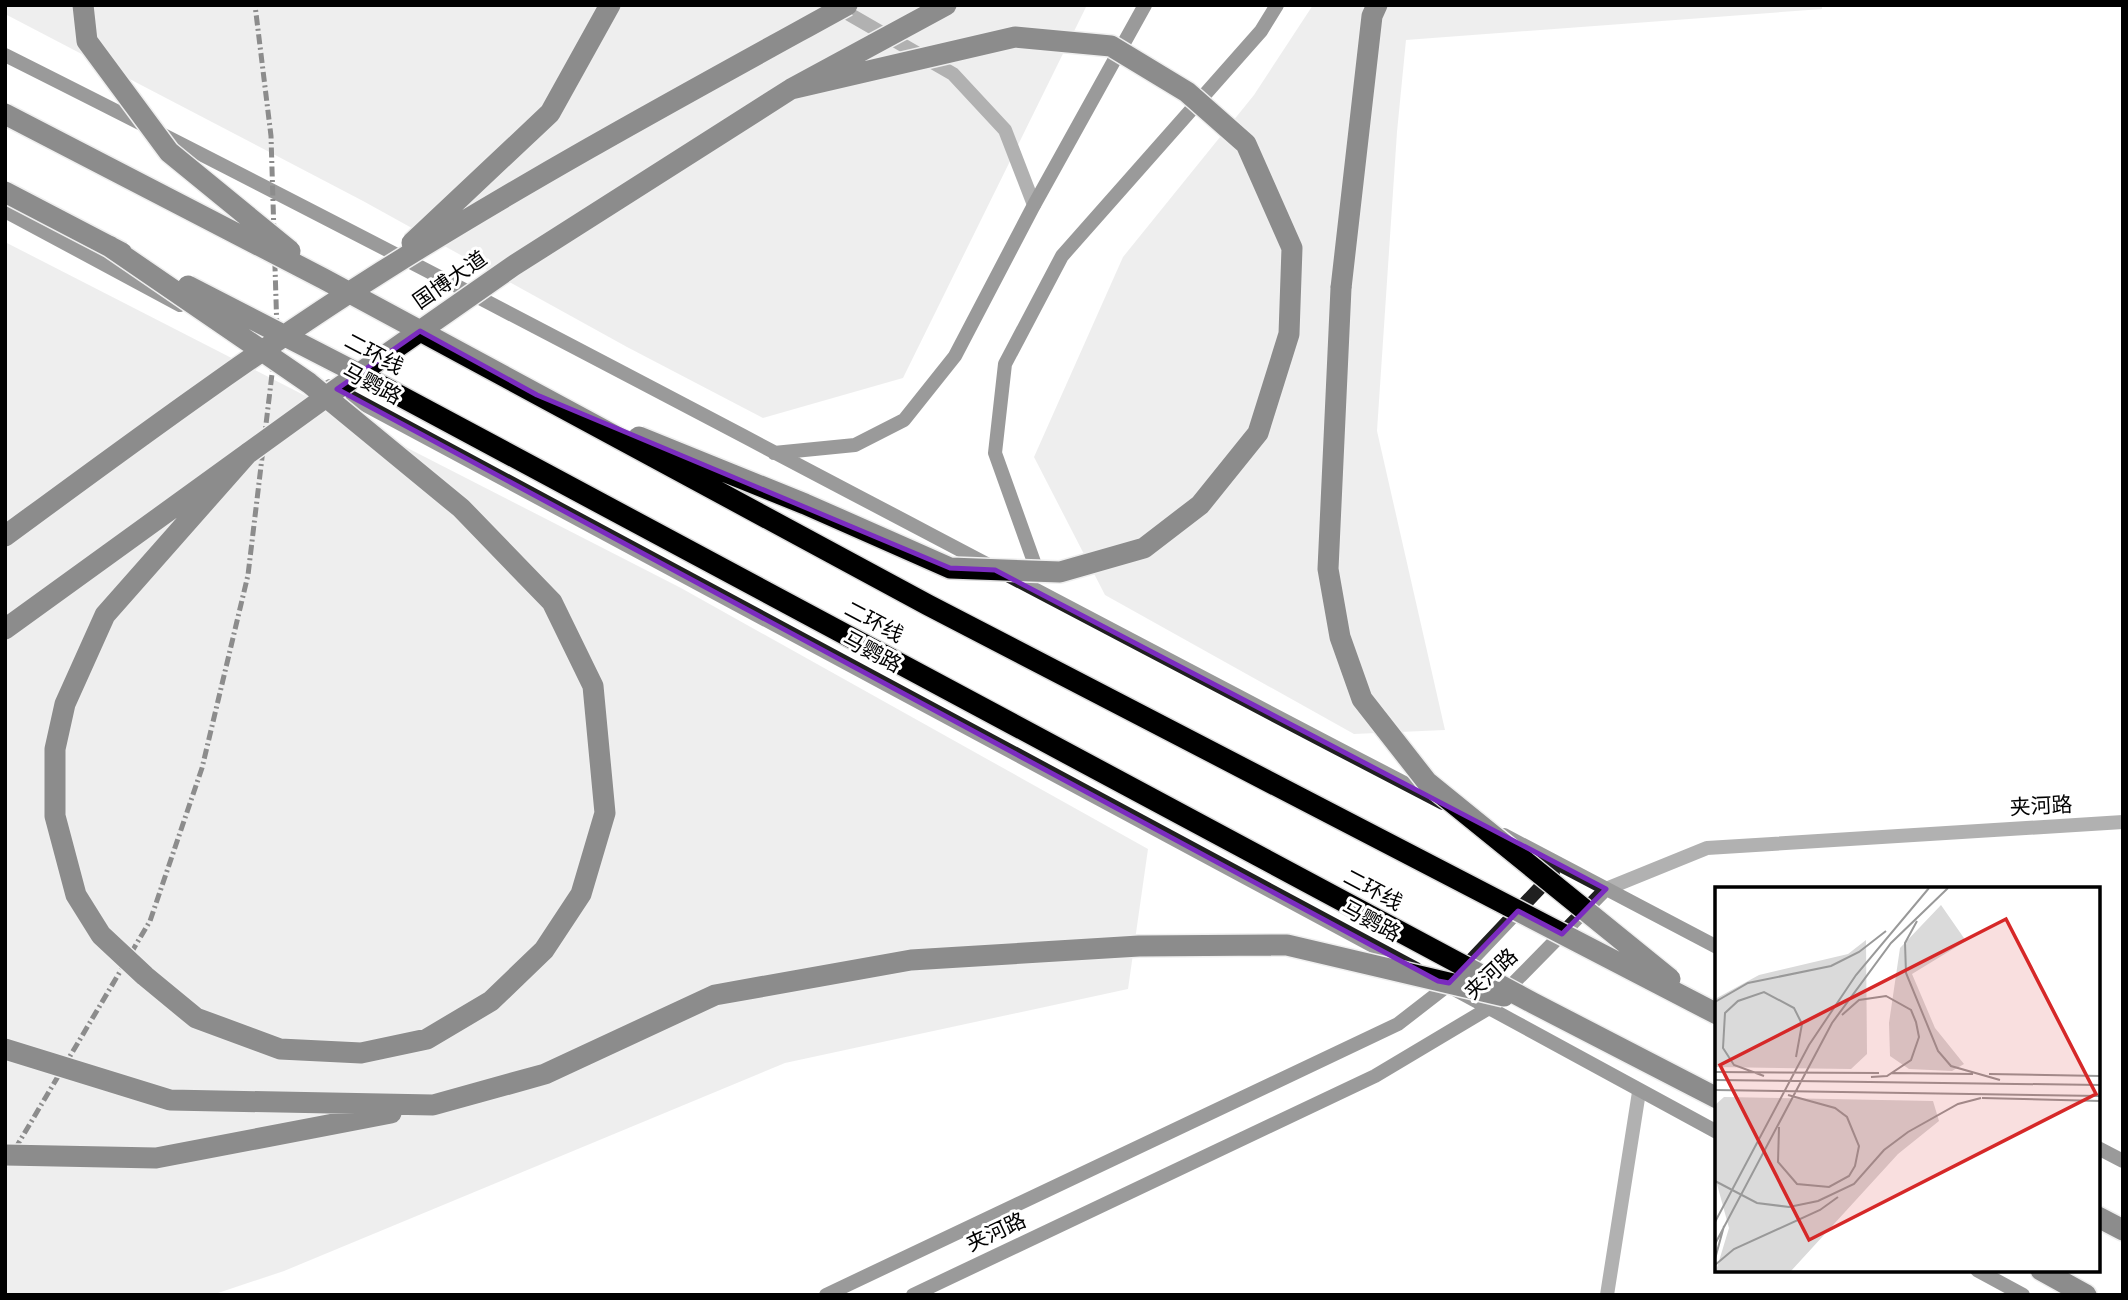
<svg xmlns="http://www.w3.org/2000/svg" width="2128" height="1300" font-family="'DejaVu Sans','Noto Sans SC',sans-serif">
	<style>
		.green { fill: #dadada }
		.lines { fill: none; stroke-linecap: round; stroke-linejoin: round }
		.highway-casing { stroke: #dbdbdb; stroke-width: 24 }
		.street { stroke: #535353; stroke-width: 14 }
		.secondary { stroke: #202020; stroke-width: 14 }
		.highway { stroke: #000; stroke-width: 21 }
		.rail { stroke: #000; stroke-width: 5; stroke-dasharray: 10 3.5 2 3.5; stroke-linecap: butt }
		.highway-bridge-casing { stroke: #dbdbdb; stroke-width: 24; stroke-linecap: butt }
		.highway-bridge { stroke: #000; stroke-width: 21 }
		.marked { fill: none; stroke: #7b2cbf; stroke-width: 5; stroke-linejoin: round }
		.labels { text-anchor: middle; stroke-width: 6; stroke-linejoin: round; paint-order: stroke }
		.street-label { font-size: 21px; fill: #000; stroke: #fff }
		.inset-road { fill: none; stroke: #999; stroke-width: 2 }
		.view { fill: #d62828; fill-opacity: 0.15; stroke: #d62828; stroke-width: 3.5 }
		.inset-edge { fill: none; stroke: #000; stroke-width: 3.5 }
	</style>
	<rect width="100%" height="100%" fill="#fff"/>
	<path class="green" d="M5,5H1087L903,378L763,418L627,347L363,201L5,14Z
		M1313,5H1822V9L1406,40L1397,132L1377,431L1445,730L1354,734L1105,595L1034,457L1123,257L1254,95Z
		M5,242L681,588L1148,849L1128,989L785,1063L284,1271L212,1295H5Z"/>
	<g class="lines">
		<defs>
			<path id="highway" d="M1341,288L1372,16L1377,5
				M2098,1217L2123,1230
				M2041,1270L2086,1295"/>
		</defs>
		<use href="#highway" class="highway-casing"/>
		<path class="street" d="M835,6L953,74L1005,130L1034,205
			M1606,889L1707,848L2123,822
			M1607,1295L1639,1092"/>
		<path class="secondary" d="M5,55C488,297 963,554 1443,803
			M5,211L180,305
			M330,386L1416,969
			M774,453L855,445L904,420L955,356L1034,205L1145,5
			M1039,576L995,453L1005,364L1062,256L1261,31L1277,5
			M1504,835L1717,947
			M1456,990L1717,1132
			M2098,1148L2123,1161
			M1977,1270L2023,1295
			M826,1295L1398,1024L1447,986L1553,874
			M913,1295L1375,1076L1489,1008L1606,889"/>
		<use href="#highway" class="highway"/>
		<path class="rail" d="M5,1166L150,921L202,768L248,575L277,332L271,136L255,5"/>
		<defs>
			<path id="highway-bridge" d="M83,5L87,41L169,152L290,251
				M5,114L324,279L928,605L1717,1014
				M5,192L122,253
				M412,243L550,113L610,5
				M109,246L309,383L461,508L552,602L593,686L605,813L581,894L544,950L491,1001L427,1039L361,1053L280,1049L196,1018L145,976L101,935L76,895L55,816V749L65,704L105,615L248,453
				M188,286L363,376L1533,1003L1717,1098
				M1341,288L1328,569L1340,637L1362,699L1427,782L1670,979
				M639,437L805,504L950,568L1060,572L1144,548L1200,505L1258,433L1289,334L1292,248L1246,144L1187,92L1111,46L1015,37L791,89
				M5,536C129,445 253,353 383,271C534,176 691,91 847,5
				M5,629L337,389L513,266L791,89L946,5
				M5,1049L170,1100L433,1105L545,1074L715,995L911,960L1139,946L1287,945L1504,996
				M5,1155L156,1158L391,1113"/>
		</defs>
		<use href="#highway-bridge" class="highway-bridge-casing"/>
		<use href="#highway-bridge" class="highway-bridge"/>
	</g>
	<path d="M0 0H2128V1300H0ZM420,331L537,395L950,568L995,570L1606,889L1562,934L1518,911L1449,983L1438,981L337,389Z" fill="#fff" fill-opacity=".55" fill-rule="evenodd"/>
	<path class="marked" d="M420,331L537,395L950,568L995,570L1606,889L1562,934L1518,911L1449,983L1438,981L337,389Z"/>
	<g class="labels">
		<g class="street-label">
			<text transform="translate(450 280) rotate(-35)" y="7">国博大道</text>
			<text transform="translate(374 354) rotate(28)" y="7">二环线</text>
			<text transform="translate(372 384) rotate(28)" y="7">马鹦路</text>
			<text transform="translate(874 622) rotate(28)" y="7">二环线</text>
			<text transform="translate(872 652) rotate(28)" y="7">马鹦路</text>
			<text transform="translate(2041 806) rotate(-3)" y="7">夹河路</text>
			<text transform="translate(1373 890) rotate(28)" y="7">二环线</text>
			<text transform="translate(1371 921) rotate(28)" y="7">马鹦路</text>
			<text transform="translate(1491 974) rotate(-43)" y="7">夹河路</text>
			<text transform="translate(996 1232) rotate(-25)" y="7">夹河路</text>
		</g>
	</g>
	<g transform="translate(1715 887)">
		<rect width="385" height="385" fill="#fff"/>
		<path d="M226,18L251,54L197,87L220,141L249,177L237,184L194,182L175,169L174,136L185,61ZM151,53L152,167L136,182L0,180V112L44,88L133,67ZM9,210L218,214L224,234L183,267L76,384H1L14,341L0,290V218Z" fill="#dadada"/>
		<path class="inset-road" d="M202,34L190,56L191,86L223,164L236,179L285,193M0,115L33,96L116,79L144,65L171,44M127,128L144,113L171,109L196,123L201,135L204,150L196,173L172,189L156,190M0,185L164,186M176,186L258,187M274,187L385,189M49,189L19,178L8,161L10,126L23,114L49,105L79,121L87,137L81,170M0,193L385,198M0,203L385,209M267,211L385,214M64,240L63,275L82,297L114,300L134,289L140,279L144,259L132,230L120,221L73,208M0,294L42,316L74,320L103,314L139,297L169,263L193,245L243,217L266,211M0,335L94,158L141,88L214,1M0,357L117,136L176,56L233,1M0,372L9,339M0,378L19,362L105,323L123,310"/>
		<path class="view" d="M291,32L381,207L94,353L5,178Z"/>
		<rect width="385" height="385" class="inset-edge"/>
	</g>
	<rect width="2128" height="1300" fill="none" stroke="#000000" stroke-width="14"/>
</svg>
